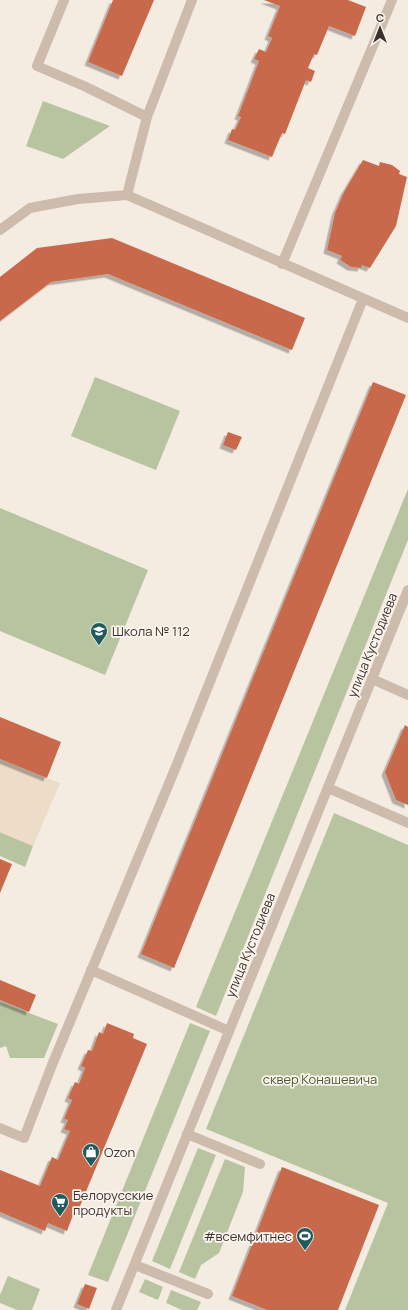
<svg xmlns="http://www.w3.org/2000/svg" width="408" height="1310" font-family="Manrope,sans-serif">
	<style>
		.green { fill: #b8c4a0 }
		.plaza { fill: #ecdcc8 }
		.building { fill: #c8694b; filter: url(#shadow) }
		.lines { fill: none; stroke-linecap: round; stroke-linejoin: round }
		.service { stroke: #cdbbac; stroke-width: 10 }
		.minor { stroke: #cdbbac; stroke-width: 10 }
		.labels { text-anchor: middle; stroke-width: 3.5; stroke-linejoin: round; paint-order: stroke }
		.poi-label { font-size: 13px; fill: #3b302b; stroke: #fbf5ee; text-anchor: start }
		.street-label { font-size: 13px; fill: #3b302b; stroke: #fbf5ee }
		.park-label { font-size: 13px; fill: #4a5a2e; stroke: #fbf5ee }
	</style>
	<defs>
		<filter id="shadow"><feDropShadow dx="-3.5" dy="3.5" stdDeviation="0" flood-color="#0004"/></filter>
	</defs>
	<rect width="100%" height="100%" fill="#f4ebe1"/>
	<path class="green" d="M43,101L110,126L63,159L26,146Z
		M95,377L180,411L156,470L71,436Z
		M408,489V540L216,1016L196,1007Z
		M0,508L148,570L105,675L0,631Z
		M334,813L408,845V1310H345L388,1203L206,1129Z
		M0,832L33,846L25,867L0,856Z
		M0,1002L58,1024L44,1058H10L6,1046L0,1048Z
		M190,1023L210,1031L108,1282L88,1275Z
		M198,1148L216,1155L170,1269L152,1261Z
		M225,1159L245,1167L243,1192L219,1253L201,1265L195,1279L179,1272Z
		M8,1276L40,1289L32,1310H17L0,1303V1295Z
		M145,1279L163,1287L158,1300L139,1292Z
		M171,1290L201,1302L197,1310H182L166,1303Z"/>
	<path class="plaza" d="M0,759L60,783L33,846L0,832Z"/>
	<path class="building" d="M113,0H154L122,76L88,62Z
		M264,0H348L366,7L355,36L329,26L317,55L314,54L308,68L315,71L311,82L306,80L285,134L282,133L272,157L228,140L232,129L235,130L241,117L238,116L259,61L254,59L259,49L266,52L272,38L268,36L280,6Z
		M363,160L379,166L380,162L392,165L400,171L399,174L407,177L396,226L370,268L362,265L361,268L351,267L340,260L342,256L327,250L335,213L344,192Z
		M112,238L305,318L292,350L108,274L51,282L0,321V277L37,248Z
		M373,382L406,395L174,968L141,954Z
		M228,432L242,437L236,450L223,445Z
		M0,717L61,742L47,778L0,759Z
		M405,725L408,727V805L396,800L385,772Z
		M0,859L12,864L0,893Z
		M0,980L36,995L29,1012L0,1000Z
		M107,1023L134,1034L133,1038L147,1044L78,1211L75,1210L67,1231L48,1223L45,1231L0,1212V1170L40,1186L52,1157L58,1160L70,1131L64,1129L68,1120L64,1119L72,1100L68,1098L75,1082L79,1084L85,1068L81,1066L88,1050L92,1051L99,1032L103,1034Z
		M282,1167L379,1205L338,1310H267L232,1296Z
		M85,1284L97,1288L89,1309L77,1304Z"/>
	<g class="lines">
		<path class="service" d="M64,0L37,66L84,86L147,117
			M127,195L147,117L192,0
			M0,230L30,208L78,199L127,195L408,318
			M282,264L392,0
			M372,679L408,695
			M328,788L408,823
			M91,970L229,1031
			M0,1128L24,1138L52,1065L175,769L363,299
			M187,1134L260,1164
			M135,1265L208,1294"/>
		<path class="minor" d="M116,1310L408,590"/>
	</g>
	<defs>
		<symbol id="school-pin" viewBox="-11 -11 22 30"><path d="M0 17L-7.5 6A9.5 9.5 0 1 1 7.5 6Z" fill="#1f5a5e" stroke="#fbf5ee"/><path d="M0-5L7-2L0 1L-7-2ZM-4 1L0 2.5L4 1V4Q0 6-4 4Z" fill="#fff"/></symbol>
		<symbol id="shop-pin" viewBox="-11 -11 22 30"><path d="M0 17L-7.5 6A9.5 9.5 0 1 1 7.5 6Z" fill="#1f5a5e" stroke="#fbf5ee"/><path d="M-5-2.5h2.3a2.7 3.5 0 0 1 5.4 0H5L5.5 6h-11ZM-1.5-2.5h3a1.5 2.3 0 0 0-3 0Z" fill="#fff"/></symbol>
		<symbol id="supermarket-pin" viewBox="-11 -11 22 30"><path d="M0 17L-7.5 6A9.5 9.5 0 1 1 7.5 6Z" fill="#1f5a5e" stroke="#fbf5ee"/><path d="M-6-5.5h2.5l.6 2H6L4.5 2H-2.5L-4.4-4H-6ZM-1.5 3.2a1.3 1.3 0 1 0 .1 0ZM3 3.2a1.3 1.3 0 1 0 .1 0Z" fill="#fff"/></symbol>
		<symbol id="stadium-pin" viewBox="-11 -11 22 30"><path d="M0 17L-7.5 6A9.5 9.5 0 1 1 7.5 6Z" fill="#1f5a5e" stroke="#fbf5ee"/><path d="M0-5a6.5 5 0 1 0 0 10a6.5 5 0 1 0 0-10ZM-3.5-1.8h7v3.6h-7Z" fill="#fff"/></symbol>
	</defs>
	<g fill-rule="evenodd">
		<use href="#school-pin" x="89" y="621" width="20" height="27"/>
		<use href="#shop-pin" x="81" y="1142" width="20" height="27"/>
		<use href="#supermarket-pin" x="50" y="1192" width="20" height="27"/>
		<use href="#stadium-pin" x="295" y="1226" width="20" height="27"/>
	</g>
	<g class="labels">
		<g class="poi-label">
			<text x="112" y="636">Школа № 112</text>
			<text x="104" y="1157">Ozon</text>
			<text x="73" y="1200">Белорусские<tspan x="73" dy="15">продукты</tspan></text>
			<text x="292" y="1241" text-anchor="end">#всемфитнес</text>
		</g>
		<g class="street-label">
			<text transform="translate(372 645) rotate(-68)" y="5">улица Кустодиева</text>
			<text transform="translate(250 945) rotate(-68)" y="5">улица Кустодиева</text>
		</g>
		<g class="park-label">
			<text x="320" y="1084">сквер Конашевича</text>
		</g>
	</g>
	<g transform="translate(380 28)" stroke="#fbf5ee" stroke-width="3" paint-order="stroke">
	<path d="M0-3L7 15L0 10L-7 15Z" fill="#3b302b"/>
	<text y="-6" font-size="11" font-weight="bold" text-anchor="middle" fill="#3b302b">С</text>
	</g>
</svg>
